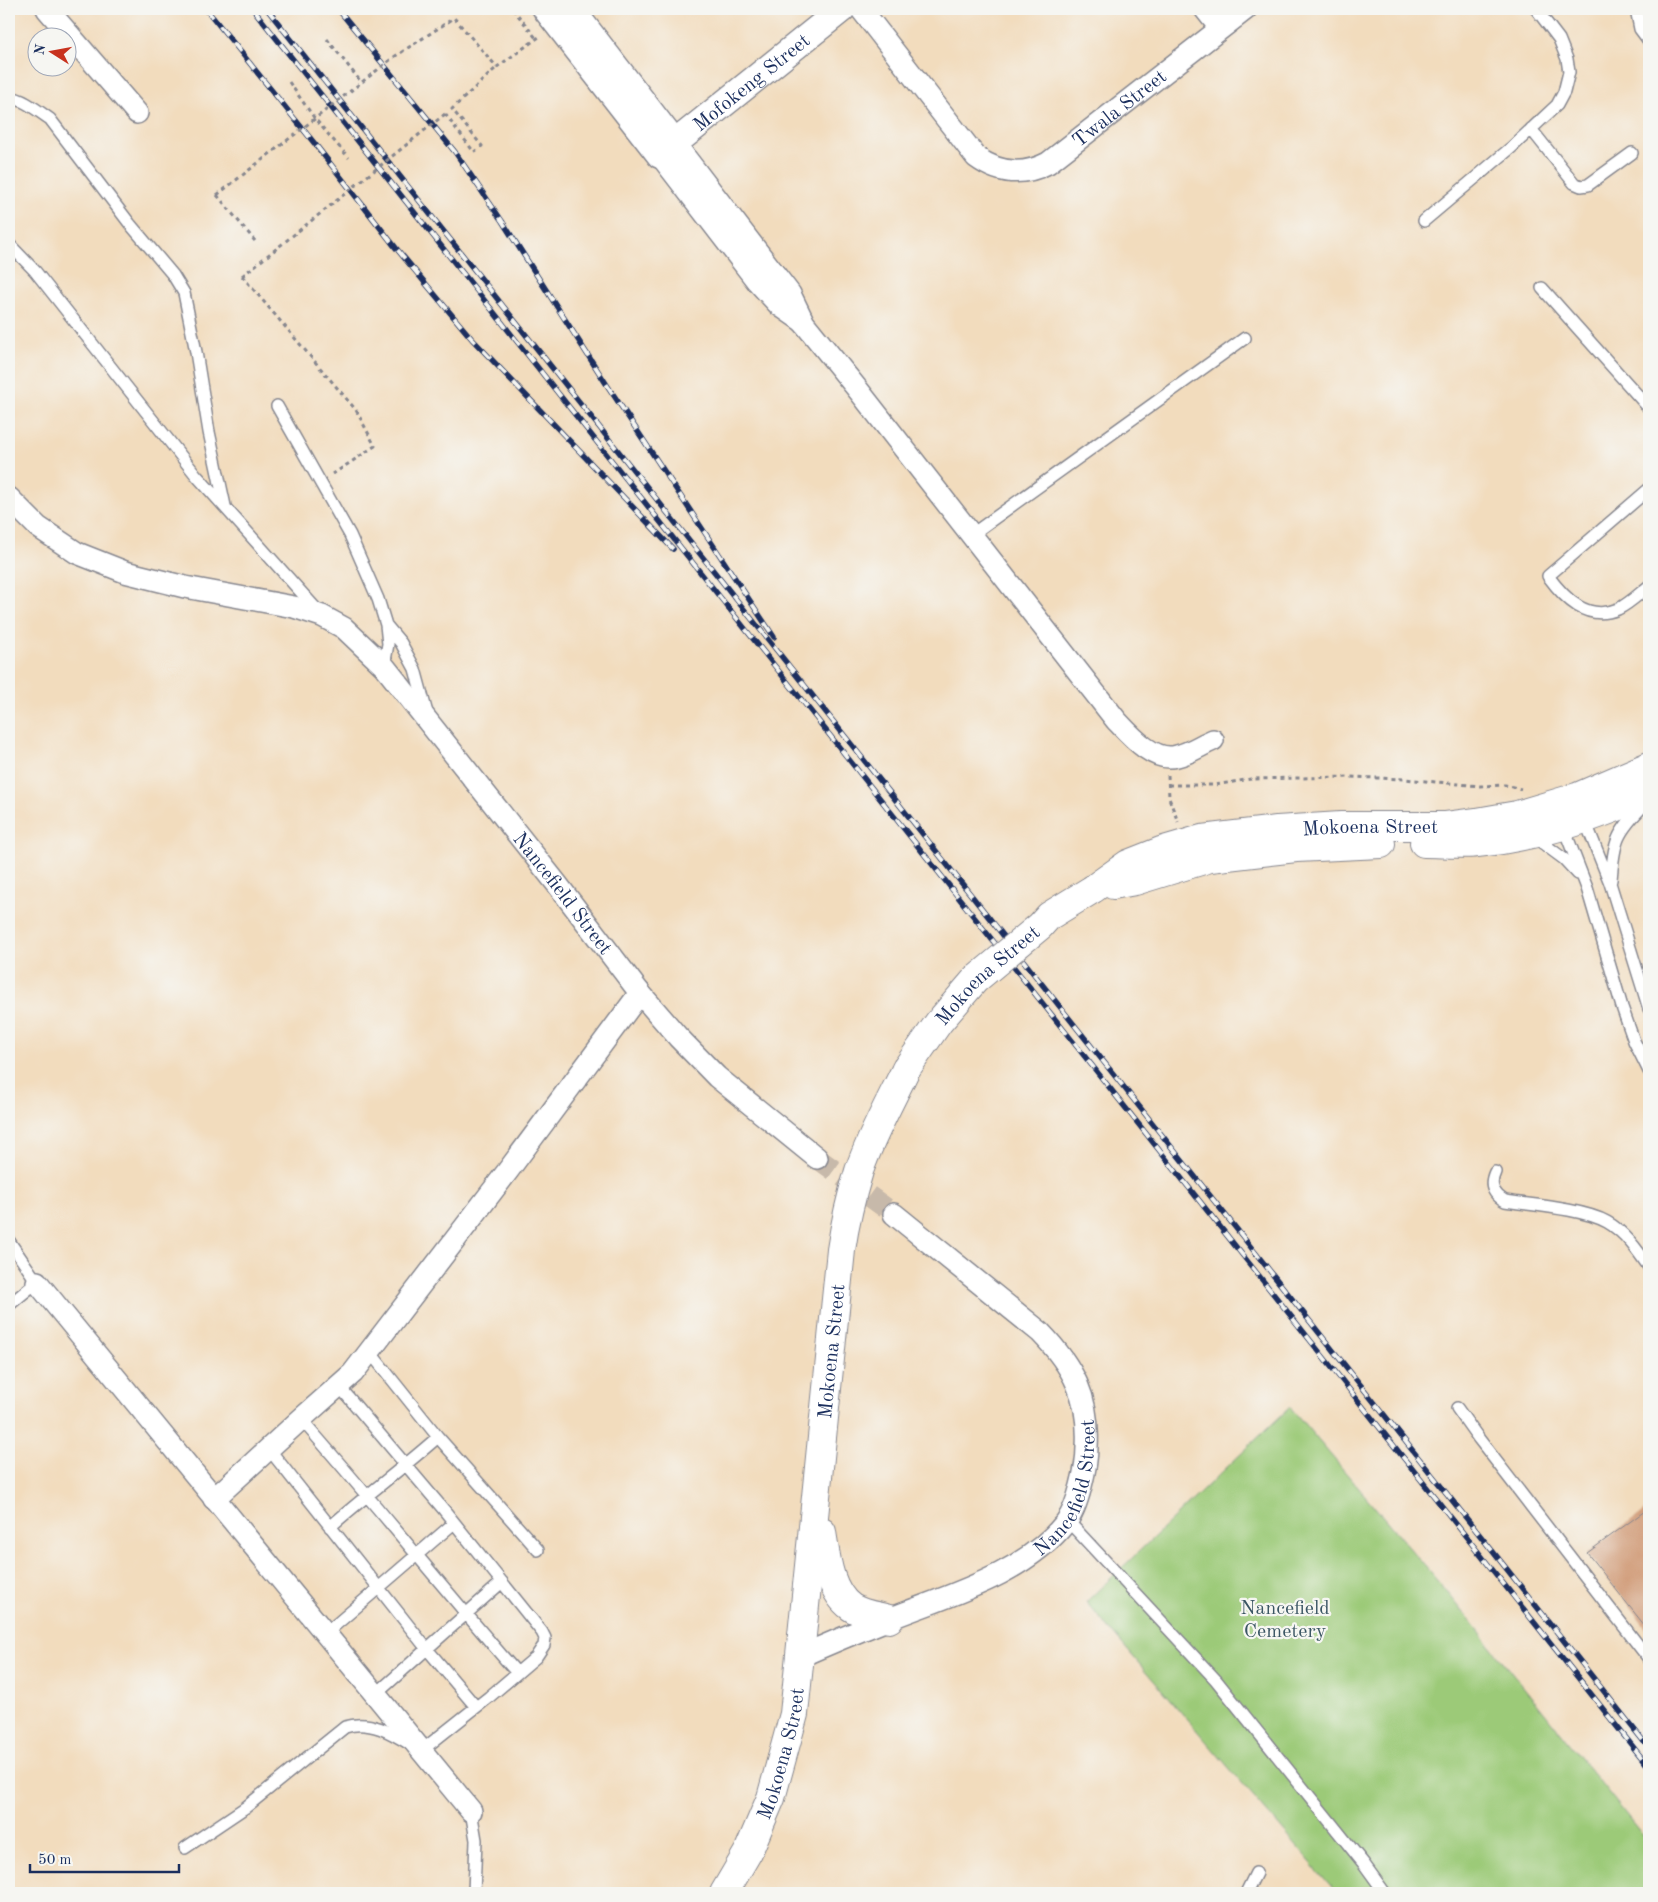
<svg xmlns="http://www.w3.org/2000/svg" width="1658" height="1902" font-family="'Old Standard TT',serif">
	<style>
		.green { fill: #9cca78; stroke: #5c7c6b }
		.building { fill: #d29e7b }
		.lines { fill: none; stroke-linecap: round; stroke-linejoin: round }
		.minor-tunnel { stroke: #c7b9aa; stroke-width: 21; stroke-dasharray: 21 11; stroke-linecap: butt }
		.service-casing { stroke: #86868e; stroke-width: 14 }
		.minor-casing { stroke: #86868e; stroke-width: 24 }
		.tertiary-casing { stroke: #86868e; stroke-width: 29 }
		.secondary-casing { stroke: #86868e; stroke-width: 30 }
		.path { stroke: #86868e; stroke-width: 3; stroke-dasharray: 4 4; stroke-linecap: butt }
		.service { stroke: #fff; stroke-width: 11 }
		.minor { stroke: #fff; stroke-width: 21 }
		.tertiary { stroke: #fff; stroke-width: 26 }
		.secondary { stroke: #fff; stroke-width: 28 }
		.rail-casing { stroke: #1b2f5e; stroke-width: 5.5 }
		.rail { stroke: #f6f6f2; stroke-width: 4; stroke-dasharray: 11; stroke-linecap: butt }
		.secondary-bridge-casing { stroke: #86868e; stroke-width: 30; stroke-linecap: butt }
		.path-bridge { stroke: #86868e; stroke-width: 3; stroke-dasharray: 4 4; stroke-linecap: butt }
		.secondary-bridge { stroke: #fff; stroke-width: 28 }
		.labels { text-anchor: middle; stroke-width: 4.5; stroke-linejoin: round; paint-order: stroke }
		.street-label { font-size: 20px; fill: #1b2f5e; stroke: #f6f6f2 }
		.park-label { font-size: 20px; fill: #3b5664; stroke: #f6f6f2 }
	</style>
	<rect width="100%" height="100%" fill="#f6f6f2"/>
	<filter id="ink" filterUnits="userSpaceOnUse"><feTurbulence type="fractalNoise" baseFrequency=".02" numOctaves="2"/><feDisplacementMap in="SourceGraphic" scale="10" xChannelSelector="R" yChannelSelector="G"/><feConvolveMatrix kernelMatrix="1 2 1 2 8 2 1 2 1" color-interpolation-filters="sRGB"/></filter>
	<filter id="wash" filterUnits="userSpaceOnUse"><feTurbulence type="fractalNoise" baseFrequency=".0096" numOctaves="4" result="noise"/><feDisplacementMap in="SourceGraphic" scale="20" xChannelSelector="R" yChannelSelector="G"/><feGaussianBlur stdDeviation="1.12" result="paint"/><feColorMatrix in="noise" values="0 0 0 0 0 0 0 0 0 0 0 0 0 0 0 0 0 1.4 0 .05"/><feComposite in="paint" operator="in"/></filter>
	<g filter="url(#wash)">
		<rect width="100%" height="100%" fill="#f2dcbd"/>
		<path class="green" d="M1290,1407L1452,1598L1649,1843V1893H1337L1086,1602Z"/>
		<g id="blocks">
			<path class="building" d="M1649,1508V1631L1587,1553Z"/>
		</g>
	</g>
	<g filter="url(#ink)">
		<use href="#blocks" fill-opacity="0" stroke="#86868e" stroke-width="1"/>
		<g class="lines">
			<path class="minor-tunnel" d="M817,1158L894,1214"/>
			<defs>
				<path id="service" d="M1636,9L1640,29L1649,41
					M9,97C24,99 38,111 50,119L130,224L173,275L184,293L196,352L209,432L225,506
					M1531,129L1574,183L1581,186L1588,185L1632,153
					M1424,221L1512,147L1557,105L1564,92L1569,72L1567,59L1559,39L1536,9
					M9,244L35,271L196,475L318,611
					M1542,288L1649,408
					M277,406L350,535L378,599L386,625L388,644L384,666
					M1649,489L1548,576C1565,599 1587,622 1618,609C1629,604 1640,593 1649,586
					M971,535L1245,338
					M386,625L401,643L415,669L427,713
					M1584,818L1610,883L1649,1009
					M1563,826L1587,888L1622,1007L1634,1041L1649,1071
					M1533,836L1564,859L1578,874
					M1611,880C1614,841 1616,833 1645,804
					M1495,1172C1489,1185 1493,1194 1505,1201C1532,1205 1584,1209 1607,1222C1625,1232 1638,1251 1649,1267
					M9,1241L37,1282L9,1305
					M370,1352L438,1437L538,1550
					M1457,1408L1479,1439L1649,1659
					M301,1419C374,1502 444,1589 517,1673
					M269,1449L427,1649L476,1707
					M1068,1521L1216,1680L1364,1864L1385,1893
					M330,1527C365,1496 403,1468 438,1437
					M325,1634L454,1523
					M375,1695L502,1582
					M471,1811L476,1840L474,1893
					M185,1848L246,1807L345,1727C373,1718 398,1737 421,1751L489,1697L536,1657L544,1645L545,1638L542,1632L444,1510L339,1386
					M1246,1893L1256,1873"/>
				<g id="minor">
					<path d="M47,9L137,113"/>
					<path id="s1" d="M861,9L976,157C999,174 1023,176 1048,163L1246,9"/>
					<path d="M1205,9L1220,28"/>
					<path d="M675,144L790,294L804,323L859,391L1116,720C1130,735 1154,763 1177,756C1190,753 1201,745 1213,740"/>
					<path d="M660,155L757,281L779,305L802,321"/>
					<path id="s2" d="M9,498L38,527L77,553L125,572L185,587L294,607L322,616L344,628L384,666L557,884L640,993L678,1037L717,1077L817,1158"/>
					<path d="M37,1282L471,1811"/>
					<path d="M214,1499L301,1419L353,1373L507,1172L640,993"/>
					<path id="s3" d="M801,1656C830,1643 859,1631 889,1619C949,1595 1024,1575 1066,1522C1078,1507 1087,1466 1087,1447C1090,1398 1073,1366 1040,1332L894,1214"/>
				</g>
				<g id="tertiary">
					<path id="s4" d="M546,9L660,155L842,9"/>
					<path d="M571,9L675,144"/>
				</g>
				<g id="secondary">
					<path d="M1424,843C1441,843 1460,845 1477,843C1540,837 1592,818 1649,794"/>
					<path d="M1113,885L1135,881L1210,858L1296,848L1381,844"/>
					<path id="s5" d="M1093,889L1128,864L1161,851L1202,839L1277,830L1341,826H1446L1477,822L1517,815L1577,797L1649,766"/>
					<path d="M822,1532C826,1557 829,1591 851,1607C861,1614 877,1616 889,1619"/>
					<path id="s6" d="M724,1893L748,1852L771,1798L794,1714L841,1250C845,1223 851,1197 859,1171C871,1136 890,1102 906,1069"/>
				</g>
			</defs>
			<use href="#service" class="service-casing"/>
			<use href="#minor" class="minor-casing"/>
			<use href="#tertiary" class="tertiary-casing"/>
			<use href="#secondary" class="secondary-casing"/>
			<path class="path" d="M513,9L536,38
				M327,39L361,82
				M394,57L454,18L497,67L539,37
				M289,82L315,119L349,158
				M445,114L474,152L482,146L452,109L497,67
				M217,195L255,241
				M242,276L356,410L375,446L333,474
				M1168,775L1169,798L1178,822
				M1168,785H1215L1251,779L1350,777L1404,779L1480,786L1505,785L1521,789"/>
			<use href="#service" class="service"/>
			<use href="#minor" class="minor"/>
			<use href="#tertiary" class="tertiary"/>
			<use href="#secondary" class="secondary"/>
			<defs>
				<path id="rail" d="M206,9L315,144L396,248L472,339L673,549
					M253,9L1649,1767
					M267,9L1649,1748
					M338,9L455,152L502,221L607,385L774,637"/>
			</defs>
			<use href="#rail" class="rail-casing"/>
			<use href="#rail" class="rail"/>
			<defs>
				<g id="secondary-bridge">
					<path id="s7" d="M906,1069L939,1022L975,980L1040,926L1049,916L1093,889"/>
				</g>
			</defs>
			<use href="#secondary-bridge" class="secondary-bridge-casing"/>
			<path class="path-bridge" d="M217,195L394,57
				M242,276L445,114"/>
			<use href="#secondary-bridge" class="secondary-bridge"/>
		</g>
	</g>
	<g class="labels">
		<g class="street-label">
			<text dy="7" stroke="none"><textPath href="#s4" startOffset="302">Mofokeng Street</textPath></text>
			<text dy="7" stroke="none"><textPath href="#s1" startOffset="354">Twala Street</textPath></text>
			<text dy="7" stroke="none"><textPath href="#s5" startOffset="290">Mokoena Street</textPath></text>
			<text dy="7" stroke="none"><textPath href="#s2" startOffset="711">Nancefield Street</textPath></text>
			<text dy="7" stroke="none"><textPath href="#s7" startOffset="125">Mokoena Street</textPath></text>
			<text dy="7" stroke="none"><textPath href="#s6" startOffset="558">Mokoena Street</textPath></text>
			<text dy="7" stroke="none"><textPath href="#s3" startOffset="332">Nancefield Street</textPath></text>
			<text dy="7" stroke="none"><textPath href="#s6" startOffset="152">Mokoena Street</textPath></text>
		</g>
		<g class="park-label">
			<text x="1285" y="1614">Nancefield<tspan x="1285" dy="23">Cemetery</tspan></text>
		</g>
	</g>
	<rect width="1658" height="1902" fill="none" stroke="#f6f6f2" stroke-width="30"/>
	<g transform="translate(52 52) rotate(281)"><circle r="24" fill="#f6f6f2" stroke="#9ea6b7"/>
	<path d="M0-4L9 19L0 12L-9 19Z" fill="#c8321e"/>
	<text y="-8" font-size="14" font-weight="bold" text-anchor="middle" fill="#1b2f5e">N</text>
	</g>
	<path d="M30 1864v8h149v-8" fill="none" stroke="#1b2f5e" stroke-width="2.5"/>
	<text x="38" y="1864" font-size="15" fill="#1b2f5e" stroke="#f6f6f2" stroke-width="4" paint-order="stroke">50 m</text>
</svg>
